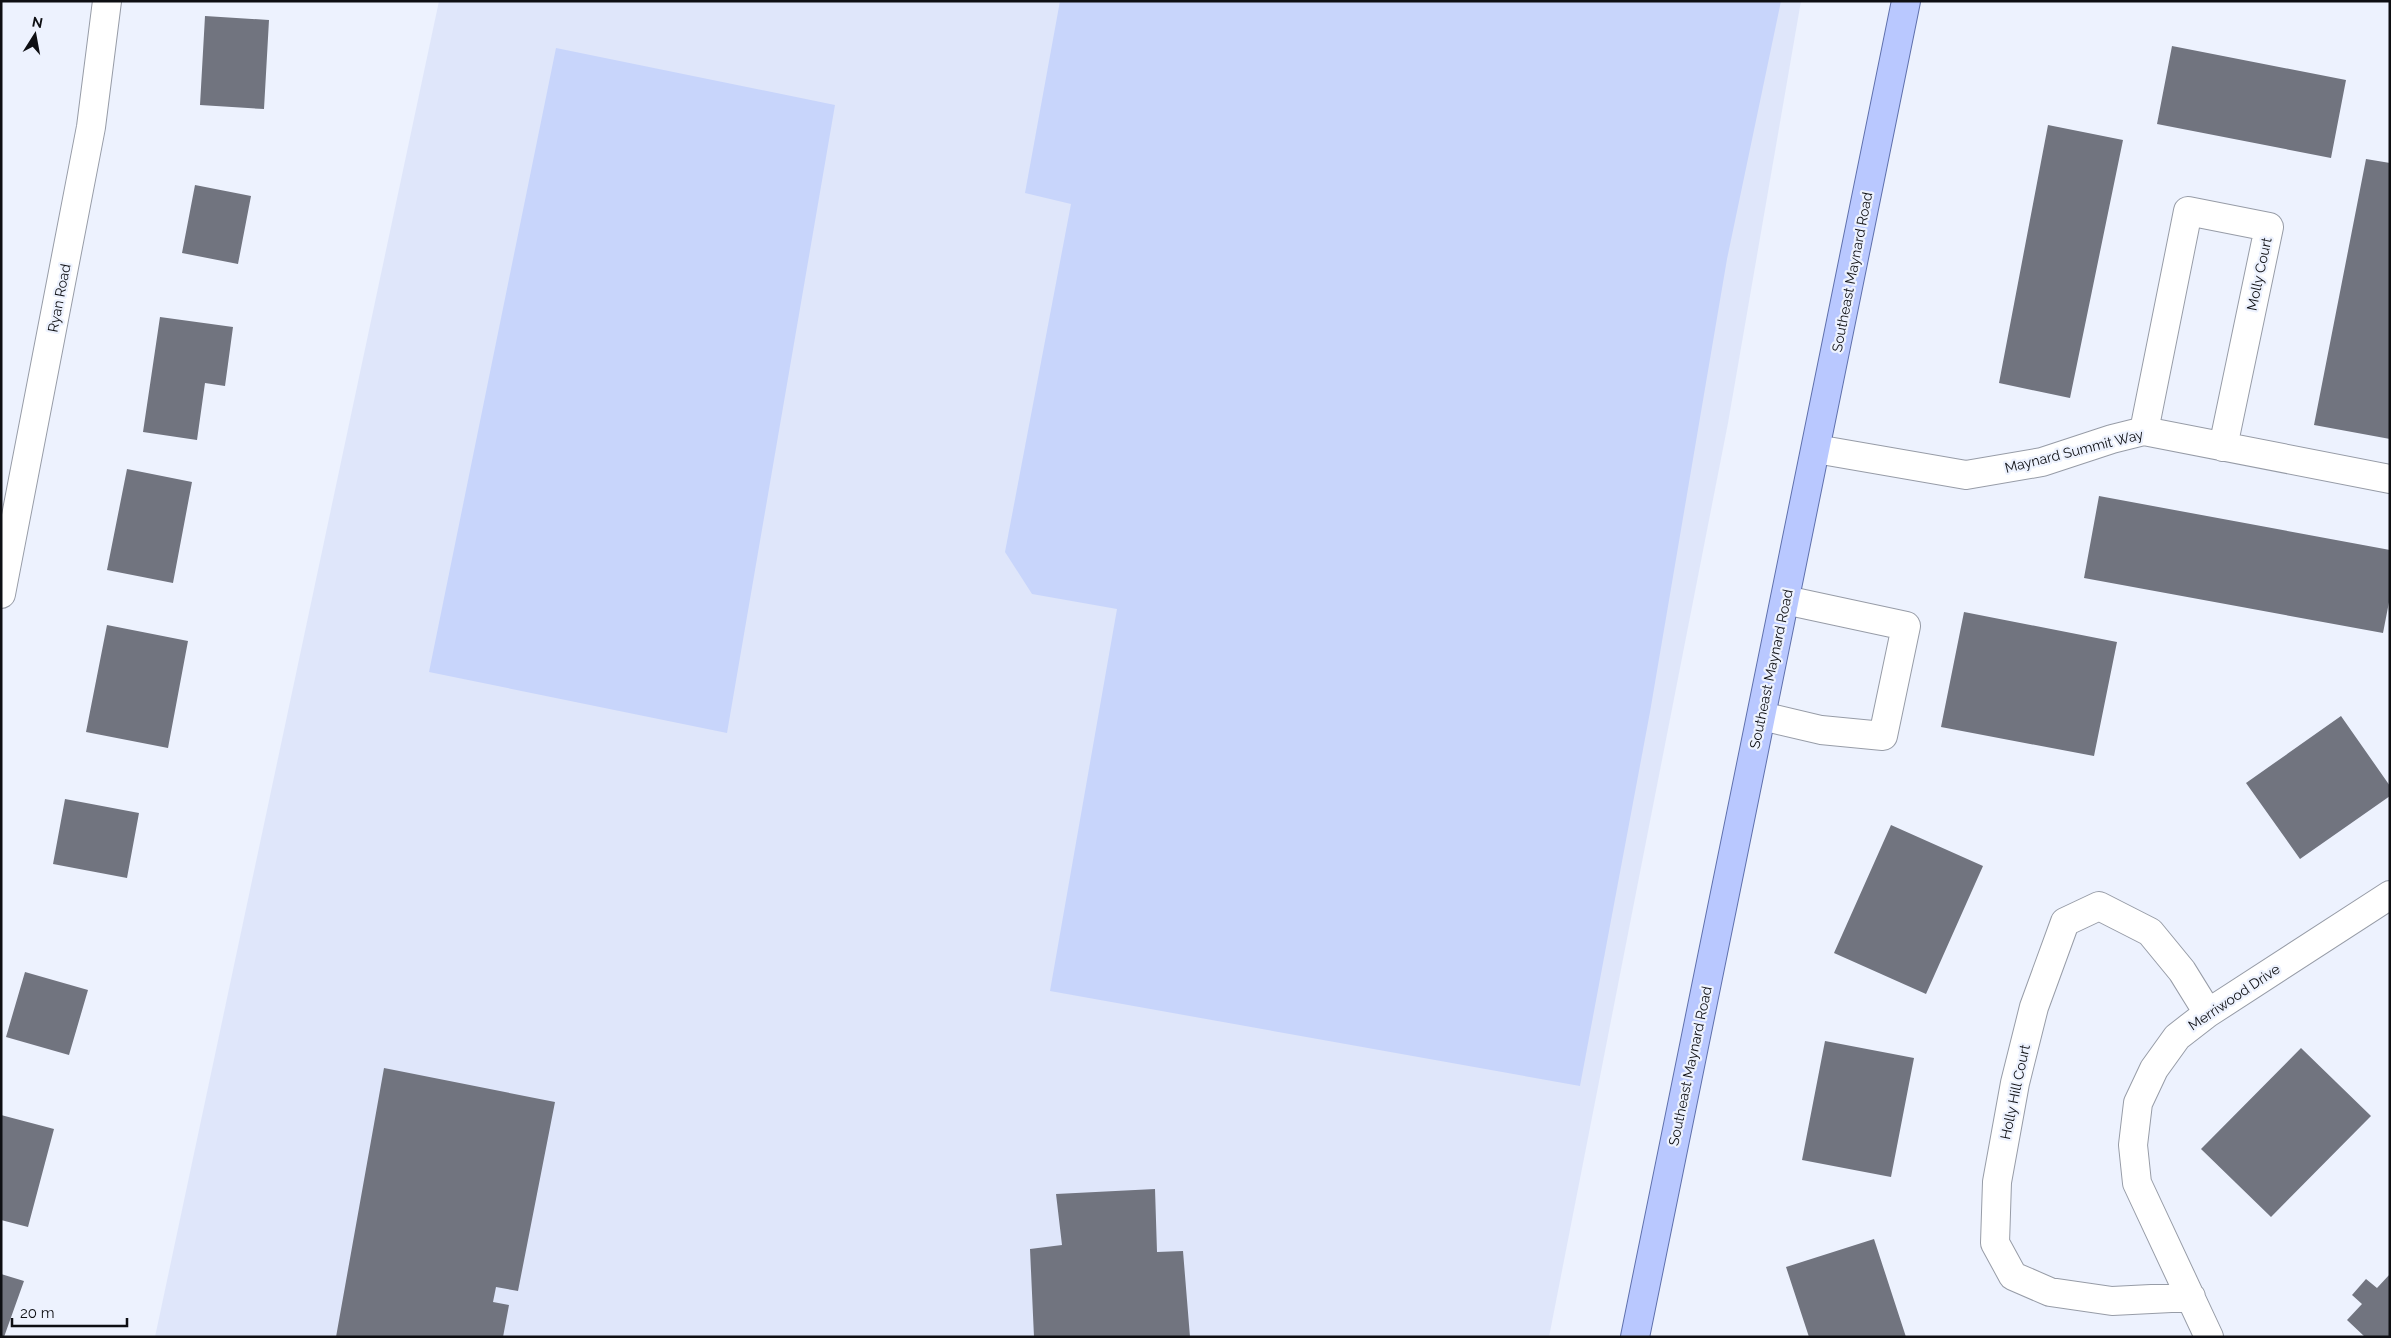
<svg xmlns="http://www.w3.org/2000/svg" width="2391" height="1338" font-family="Raleway,sans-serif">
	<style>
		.built { fill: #dfe6fa }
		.green { fill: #c8d5fb }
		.building { fill: #71747f }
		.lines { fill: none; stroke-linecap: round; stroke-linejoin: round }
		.minor-casing { stroke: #979ca7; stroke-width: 30 }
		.major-casing { stroke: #5f70ac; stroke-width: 30 }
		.minor { stroke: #fff; stroke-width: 28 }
		.major { stroke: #b9c8ff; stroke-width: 28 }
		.labels { text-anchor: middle; stroke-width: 4.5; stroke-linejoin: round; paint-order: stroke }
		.street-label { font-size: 14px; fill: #0e0f13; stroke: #edf2fe }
	</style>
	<rect width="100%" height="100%" fill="#edf2fe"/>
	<path class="built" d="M439,1H1801L1728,423L1549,1337H155Z"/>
	<path class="green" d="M1060,1H1781L1727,259L1650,712L1580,1086L1050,991L1117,609L1032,594L1005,552L1071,204L1025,193Z
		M556,48L835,105L727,733L429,672Z"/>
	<path class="building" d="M205,16L269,20L264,109L200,105Z
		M2172,46L2346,80L2331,158L2157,124Z
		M2048,125L2123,140L2070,398L1999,383Z
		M2366,159L2390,163V439L2314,425Z
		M195,185L251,196L238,264L182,253Z
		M160,317L233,327L225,386L205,383L197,440L143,432Z
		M127,469L192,482L173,583L107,570Z
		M2099,496L2390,550V597L2383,633L2084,578Z
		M1964,612L2117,642L2094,756L1941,727Z
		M107,625L188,641L168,748L86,732Z
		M2341,716L2390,786V796L2300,859L2246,783Z
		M65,799L139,813L127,878L53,864Z
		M1891,825L1983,866L1926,994L1834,953Z
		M25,972L88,990L69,1055L6,1037Z
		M1825,1041L1914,1058L1891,1177L1802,1160Z
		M2301,1048L2371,1116L2271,1217L2201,1149Z
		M384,1068L555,1102L518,1291L496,1287L493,1302L509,1305L503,1337H336Z
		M1,1115L54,1129L28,1227L1,1220Z
		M1155,1189L1157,1252L1183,1251L1190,1337H1034L1030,1249L1062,1245L1056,1194Z
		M1874,1239L1906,1337H1809L1786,1267Z
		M1,1274L24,1281L4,1337H1Z
		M2390,1274V1337H2365L2347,1320L2362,1304L2352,1295L2366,1279L2377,1288Z"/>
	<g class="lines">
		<defs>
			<path id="minor" d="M2144,431L2188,211L2269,227L2223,447
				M1816,449L1966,475L2042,462L2112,439L2144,431L2390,479
				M1,594L91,127L107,1
				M1762,716L1821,730L1883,736L1906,626L1785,600
				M2191,1297L2112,1301L2050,1292L2013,1276L1995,1243L1997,1182L2015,1083L2034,1007L2065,922L2099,906L2150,932L2182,971L2208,1013
				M2209,1337L2137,1183L2133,1145L2138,1103L2154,1069L2177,1037L2208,1013L2390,895"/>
			<path id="major" d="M1635,1337L1906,1"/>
		</defs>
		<use href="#minor" class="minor-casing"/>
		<use href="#major" class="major-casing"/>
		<use href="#minor" class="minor"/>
		<use href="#major" class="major"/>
	</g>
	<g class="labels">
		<g class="street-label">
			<text transform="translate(1852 272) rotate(-79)" y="5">Southeast Maynard Road</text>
			<text transform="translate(2259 274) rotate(-78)" y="5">Molly Court</text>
			<text transform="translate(59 298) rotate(-79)" y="5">Ryan Road</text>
			<text transform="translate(2074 451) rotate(-14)" y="5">Maynard Summit Way</text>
			<text transform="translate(1771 669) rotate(-78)" y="5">Southeast Maynard Road</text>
			<text transform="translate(2234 997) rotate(-34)" y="5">Merriwood Drive</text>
			<text transform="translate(1690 1066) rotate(-78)" y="5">Southeast Maynard Road</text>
			<text transform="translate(2015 1092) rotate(-78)" y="5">Holly Hill Court</text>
		</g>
	</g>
	<rect width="2391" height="1338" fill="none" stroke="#0e0f13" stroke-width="5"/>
	<g transform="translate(35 35) rotate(11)" stroke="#edf2fe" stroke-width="4" paint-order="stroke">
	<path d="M0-4L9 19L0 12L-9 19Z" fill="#0e0f13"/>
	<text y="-8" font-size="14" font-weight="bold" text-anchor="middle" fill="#0e0f13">N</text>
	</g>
	<path d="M12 1318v8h115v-8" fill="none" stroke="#0e0f13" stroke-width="2.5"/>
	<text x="20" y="1318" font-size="15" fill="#0e0f13" stroke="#edf2fe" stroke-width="4" paint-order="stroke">20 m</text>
</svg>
